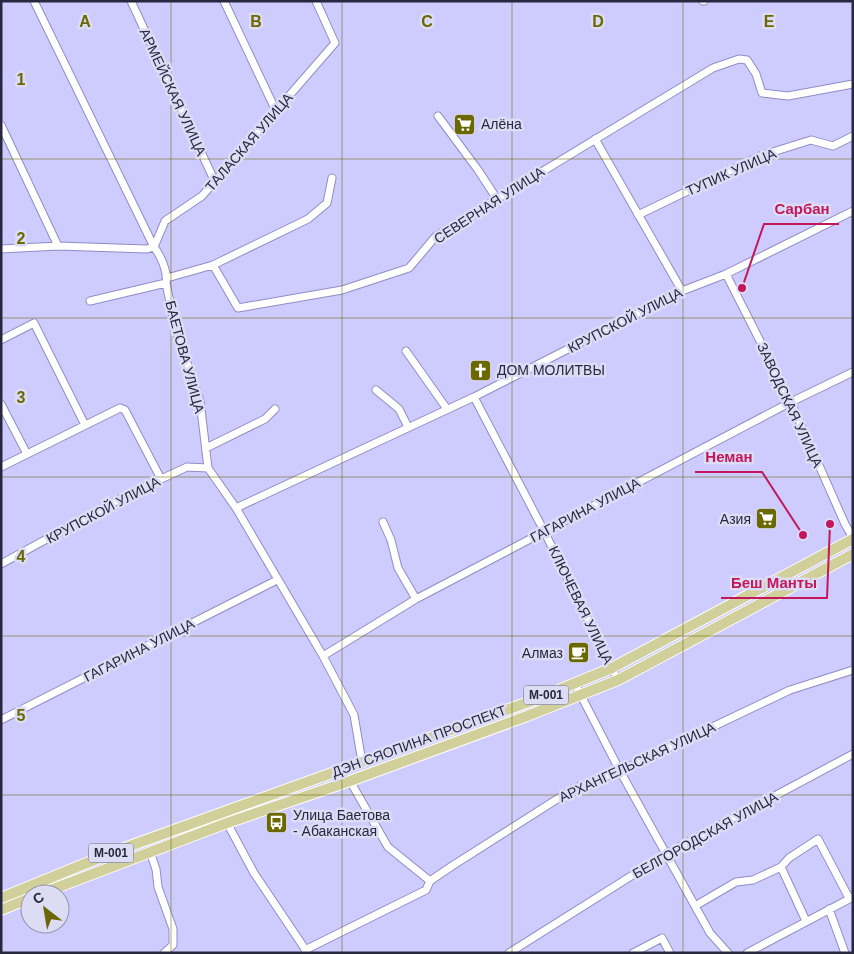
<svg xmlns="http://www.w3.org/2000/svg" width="854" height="954" font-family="Arial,sans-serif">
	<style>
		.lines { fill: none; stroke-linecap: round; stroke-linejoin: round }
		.minor-casing { stroke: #908cc8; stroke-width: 9 }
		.primary-casing { stroke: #fff; stroke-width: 12 }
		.minor { stroke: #fff; stroke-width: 7 }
		.primary { stroke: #d1cf9a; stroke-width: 10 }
		.grid { fill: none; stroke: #6c6801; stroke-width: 1; stroke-opacity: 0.55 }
		.labels { text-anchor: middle; stroke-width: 5; stroke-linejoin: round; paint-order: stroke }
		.shield { fill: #dcdcf5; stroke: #5f5d76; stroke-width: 1 }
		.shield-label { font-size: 12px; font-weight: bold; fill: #29273f }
		.street-label { font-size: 14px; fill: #29273f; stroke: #dcdcf5 }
		.poi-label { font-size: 14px; fill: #29273f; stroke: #dcdcf5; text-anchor: start }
		.grid-label { font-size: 16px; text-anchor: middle; font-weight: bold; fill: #6c6801; stroke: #dcdcf5; stroke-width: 5; stroke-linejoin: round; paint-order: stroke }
		.leader { fill: none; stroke: #c2185b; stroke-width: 2 }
		.callout-dot { fill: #c2185b; stroke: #dcdcf5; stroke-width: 2 }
		.callout-label { font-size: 15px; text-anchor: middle; font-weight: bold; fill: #c2185b; stroke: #dcdcf5; stroke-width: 5; stroke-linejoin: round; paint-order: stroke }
	</style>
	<rect width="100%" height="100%" fill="#cecbfe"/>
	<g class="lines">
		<defs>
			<path id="minor" d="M34,1L154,247C161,256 168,272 166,283L176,331L200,401L208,468L236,508L323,656L354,715L362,762
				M131,1L215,182
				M224,1L276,111
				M703,1H704
				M438,116L478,170L497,199
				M1,125L58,246
				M595,139L682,291
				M638,215L760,156L811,140L833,146L853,136
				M1,249L58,246L147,249L154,247L165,221L202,196L335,43L316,1
				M213,265L238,308L342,290L409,268L436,236L713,68L739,59L747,60L756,74L762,93L788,96L853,84
				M726,274L791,402L845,524L853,538
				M167,278L213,265L308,219L327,203L332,178
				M90,301L166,283
				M1,340L34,323L85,425
				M406,351L447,409
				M376,390L399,409L408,427
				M474,397L544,531L618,680
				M1,404L27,454
				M206,448L265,419L275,409
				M1,467L120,408L125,410L161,479
				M236,508L474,397L682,291L726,274L853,211
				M383,522L391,540L398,568L416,599
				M1,564L131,493L187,467L208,468
				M323,656L416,599L791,402L853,372
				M575,684L620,771L710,933L728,953
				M1,720L277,580
				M350,781L388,847L430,881
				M225,819L254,873L307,952
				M150,852L156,869L158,887L173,929V945L164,953
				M781,867L789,858L818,839L849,898
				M695,906L736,882L753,880L781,867L806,921
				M829,909L845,953
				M305,950L426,890L430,881L452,866L573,789L620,771L790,690L853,670
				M509,953L666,854L853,754
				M633,953L662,938L670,953
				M747,953L853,897"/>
			<path id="primary" d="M40,894L227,823L350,781L527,716L618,680L853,554
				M1,898L116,851L534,700L612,668L853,539
				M1,910L30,898"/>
		</defs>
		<use href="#minor" class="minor-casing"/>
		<use href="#primary" class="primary-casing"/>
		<use href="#minor" class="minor"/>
		<use href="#primary" class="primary"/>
	</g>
	<path class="grid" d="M171,1V953M342,1V953M512,1V953M683,1V953M1,159H853M1,318H853M1,477H853M1,636H853M1,795H853"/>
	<defs>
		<symbol id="supermarket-square" viewBox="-11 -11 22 22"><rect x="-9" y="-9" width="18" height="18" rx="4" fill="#6c6801" stroke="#dcdcf5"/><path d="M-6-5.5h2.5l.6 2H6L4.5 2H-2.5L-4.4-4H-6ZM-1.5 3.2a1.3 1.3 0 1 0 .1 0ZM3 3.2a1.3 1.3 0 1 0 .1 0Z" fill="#fff"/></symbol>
		<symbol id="church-square" viewBox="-11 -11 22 22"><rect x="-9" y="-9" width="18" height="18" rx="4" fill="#6c6801" stroke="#dcdcf5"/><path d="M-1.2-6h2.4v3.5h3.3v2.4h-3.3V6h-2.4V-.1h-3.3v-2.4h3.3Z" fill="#fff"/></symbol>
		<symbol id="cafe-square" viewBox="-11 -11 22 22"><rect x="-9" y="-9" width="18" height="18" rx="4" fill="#6c6801" stroke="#dcdcf5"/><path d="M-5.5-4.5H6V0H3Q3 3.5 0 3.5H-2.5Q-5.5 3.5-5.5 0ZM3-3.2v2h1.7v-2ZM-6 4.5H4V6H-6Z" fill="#fff"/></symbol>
		<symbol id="bus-square" viewBox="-11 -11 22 22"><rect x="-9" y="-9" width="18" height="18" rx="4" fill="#6c6801" stroke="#dcdcf5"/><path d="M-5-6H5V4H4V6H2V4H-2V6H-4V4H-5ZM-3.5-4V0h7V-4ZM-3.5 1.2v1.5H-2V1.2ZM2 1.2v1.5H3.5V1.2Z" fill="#fff"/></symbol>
	</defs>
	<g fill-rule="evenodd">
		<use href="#supermarket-square" x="452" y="112" width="25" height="25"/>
		<use href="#church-square" x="468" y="358" width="25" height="25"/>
		<use href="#supermarket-square" x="754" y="506" width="25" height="25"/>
		<use href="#cafe-square" x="566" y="640" width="25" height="25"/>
		<use href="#bus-square" x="264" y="810" width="25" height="25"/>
	</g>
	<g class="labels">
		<g class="shield">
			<rect x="523.5" y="685.5" width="45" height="19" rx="4"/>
			<rect x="88.5" y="843.5" width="45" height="19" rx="4"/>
		</g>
		<g class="shield-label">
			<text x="546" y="699">M-001</text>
			<text x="111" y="857">M-001</text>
		</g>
		<g class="street-label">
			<text transform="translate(173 92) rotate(65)" y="5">АРМЕЙСКАЯ УЛИЦА</text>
			<text transform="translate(249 142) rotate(-49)" y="5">ТАЛАСКАЯ УЛИЦА</text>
			<text transform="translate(731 172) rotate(-24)" y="5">ТУПИК УЛИЦА</text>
			<text transform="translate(489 205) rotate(-33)" y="5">СЕВЕРНАЯ УЛИЦА</text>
			<text transform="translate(625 320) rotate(-27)" y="5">КРУПСКОЙ УЛИЦА</text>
			<text transform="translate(185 357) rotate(75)" y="5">БАЕТОВА УЛИЦА</text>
			<text transform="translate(790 405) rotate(65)" y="5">ЗАВОДСКАЯ УЛИЦА</text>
			<text transform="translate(103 510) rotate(-28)" y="5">КРУПСКОЙ УЛИЦА</text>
			<text transform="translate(585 510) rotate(-28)" y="5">ГАГАРИНА УЛИЦА</text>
			<text transform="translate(581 605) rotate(64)" y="5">КЛЮЧЕВАЯ УЛИЦА</text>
			<text transform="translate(139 650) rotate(-27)" y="5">ГАГАРИНА УЛИЦА</text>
			<text transform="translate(419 741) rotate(-20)" y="5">ДЭН СЯОПИНА ПРОСПЕКТ</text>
			<text transform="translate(637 762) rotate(-25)" y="5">АРХАНГЕЛЬСКАЯ УЛИЦА</text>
			<text transform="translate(705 835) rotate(-29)" y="5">БЕЛГОРОДСКАЯ УЛИЦА</text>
		</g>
		<g class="poi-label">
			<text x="481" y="129">Алёна</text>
			<text x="497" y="375">ДОМ МОЛИТВЫ</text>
			<text x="751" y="524" text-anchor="end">Азия</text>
			<text x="563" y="658" text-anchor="end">Алмаз</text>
			<text x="293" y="820">Улица Баетова<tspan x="293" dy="16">- Абаканская</tspan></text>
		</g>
	</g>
	<g class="grid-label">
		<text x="85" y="27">A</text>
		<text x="256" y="27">B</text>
		<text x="427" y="27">C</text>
		<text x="598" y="27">D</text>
		<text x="769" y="27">E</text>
		<text x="21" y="85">1</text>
		<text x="21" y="244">2</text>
		<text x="21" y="403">3</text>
		<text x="21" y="562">4</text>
		<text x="21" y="721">5</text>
	</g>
	<path class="leader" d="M742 288L764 224H839M803 535L762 472H695M830 524L827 598H721"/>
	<g class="callout-dot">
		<circle cx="742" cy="288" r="5"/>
		<circle cx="803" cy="535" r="5"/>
		<circle cx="830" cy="524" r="5"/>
	</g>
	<g class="callout-label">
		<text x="802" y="214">Сарбан</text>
		<text x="729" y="462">Неман</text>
		<text x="774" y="588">Беш Манты</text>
	</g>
	<rect width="854" height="954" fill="none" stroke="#29273f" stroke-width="5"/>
	<g transform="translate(45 909) rotate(329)"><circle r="24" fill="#dcdcf5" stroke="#9494ac"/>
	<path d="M0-4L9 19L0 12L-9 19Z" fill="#6c6801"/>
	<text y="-8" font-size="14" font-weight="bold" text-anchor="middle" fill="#29273f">С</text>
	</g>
</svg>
